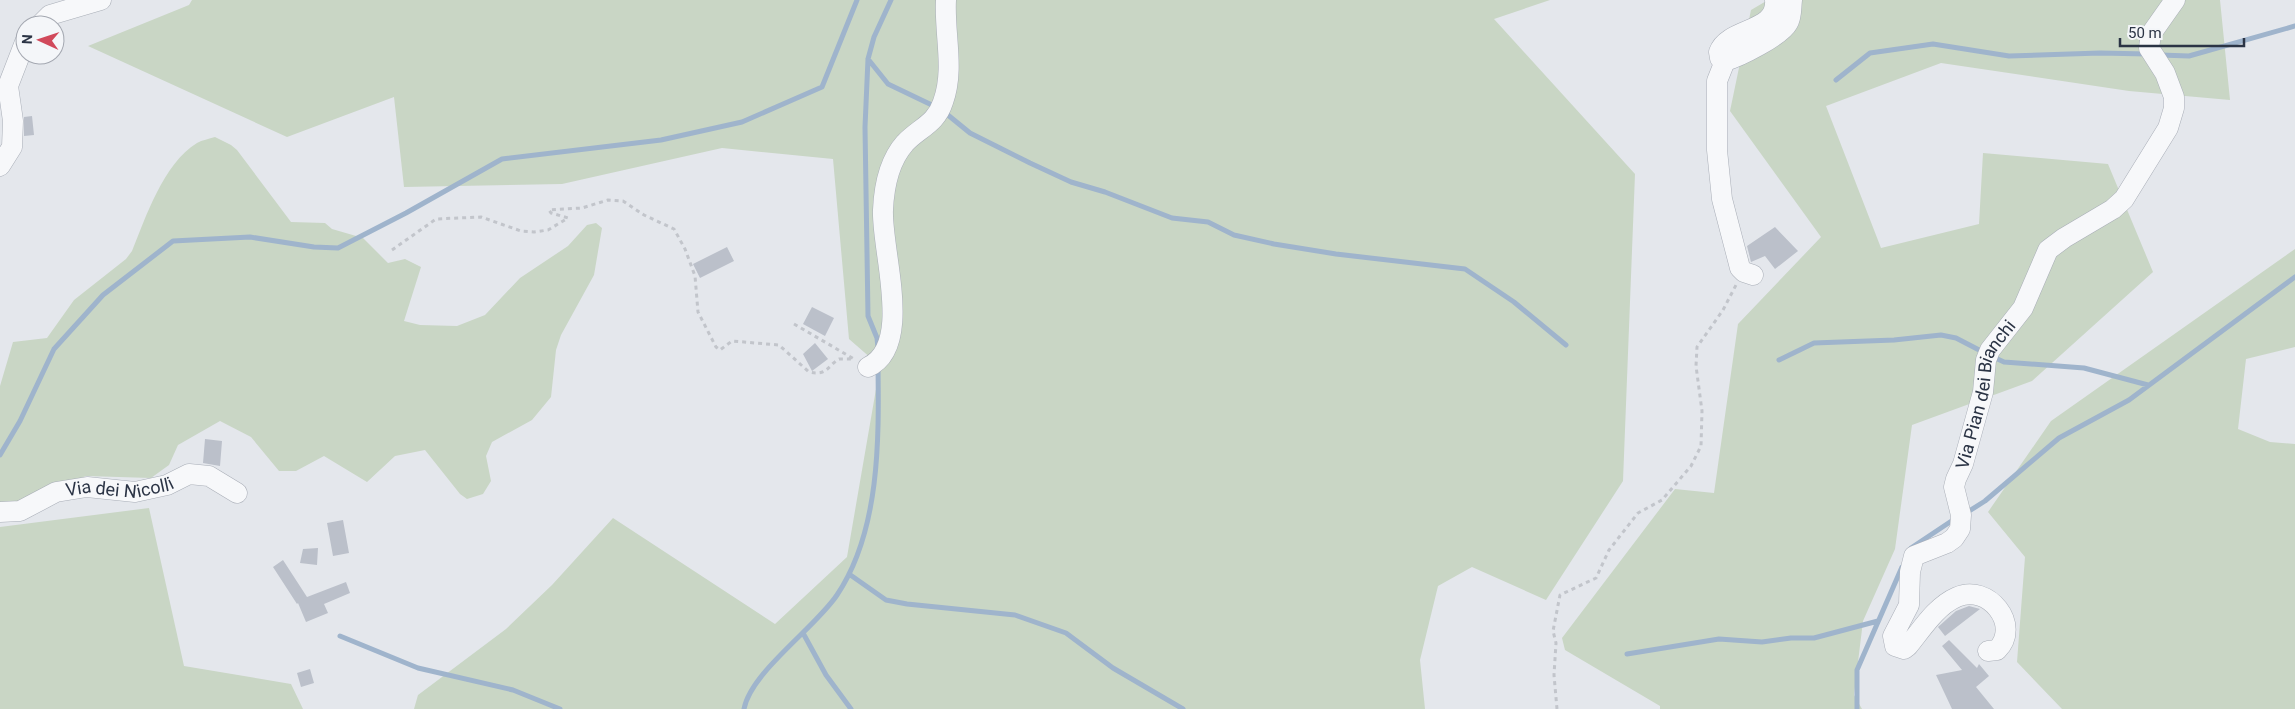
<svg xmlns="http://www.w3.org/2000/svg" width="2295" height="709" font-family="Roboto,sans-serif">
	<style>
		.green { fill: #c9d6c5 }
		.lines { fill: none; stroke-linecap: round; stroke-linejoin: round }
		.stream { stroke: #9fb4cc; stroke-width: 5 }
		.building { fill: #bbc0ca }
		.minor-casing { stroke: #a9aeb7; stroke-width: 21 }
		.path { stroke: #c2c5cb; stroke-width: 3; stroke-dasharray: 4 4; stroke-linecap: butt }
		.minor { stroke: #f7f8fa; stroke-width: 20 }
		.labels { text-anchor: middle; stroke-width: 4; stroke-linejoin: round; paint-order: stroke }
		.street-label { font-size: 18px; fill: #2b3445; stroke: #f4f6f9 }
	</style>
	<rect width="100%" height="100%" fill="#e4e7ec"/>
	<path class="green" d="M192,0H1550L1494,19L1635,174L1623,481L1546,600L1472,567L1438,586L1420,660L1425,709H414L418,695L506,629L552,585L613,518L775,624L847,557L880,366L849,339L833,159L722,148L562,184L404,187L394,97L287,137L88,46L189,5Z
		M1768,0H2220L2230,100L2129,91L1941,63L1826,106L1881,248L1979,224L1983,153L2108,164L2153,272L2032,381L1912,425L1895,549L1863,621L1854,695L1862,709H1660V706L1565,650L1562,638L1675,489L1714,493L1738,324L1821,237L1730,111L1751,10Z
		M215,137L231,145L237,150L291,222L325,223L332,229L363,238L388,263L405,259L421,267L404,321L420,325L457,326L485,315L520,278L568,246L587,225L596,223L602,228L594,275L561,335L556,350L551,397L532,420L492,442L486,456L491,481L483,494L467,499L460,494L425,450L395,456L367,482L324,456L296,471H279L251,437L220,421L178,445L169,465L151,478L86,476L4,508L0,507V386L13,342L47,338L74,300L126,259L132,251C146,217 163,164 197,143C202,140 209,139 215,137Z
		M2295,249V347L2246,359L2238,429L2270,442L2295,444V709H2062L2017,662L2025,557L1988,512L2051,421Z
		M149,508L184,666L291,684L303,709H0V527Z"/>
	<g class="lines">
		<path class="stream" d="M2160,55L2189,56L2295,26
			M868,59L888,84L936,107
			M1836,80L1870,53L1933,44L2009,56L2100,53L2147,54
			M943,111L970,133L1030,163L1071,182L1105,192L1172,218L1208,222L1234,235L1274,244L1336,254L1465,269L1514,302L1566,345
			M878,348L877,338L868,316L865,127L868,59L874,37L891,0
			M1991,356L2004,362L2084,368L2148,385
			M1779,360L1814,343L1894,340L1941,335L1956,338L1983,352
			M0,455L20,421L54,349L103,295L173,241L250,237L314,247L338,248L406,213L502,159L661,140L742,122L822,87L857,0
			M1966,513L1985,501L2059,438L2129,400L2295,277
			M1911,548L1956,518
			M849,574L886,600L907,604L1015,615L1066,633L1113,668L1183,709
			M803,633L826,675L851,709
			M340,636L418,668L513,690L560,709
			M1627,654L1719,639L1762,642L1791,638H1814L1878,621
			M744,709C751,672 815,628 837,595C880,531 879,440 878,366
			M1857,709V670L1902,567"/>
	</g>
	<path class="building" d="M32,116L34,135L24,136V117Z
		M1775,227L1798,251L1775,269L1765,256L1751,262L1747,246Z
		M727,247L734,261L700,278L693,264Z
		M812,307L834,318L825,336L803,324Z
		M815,343L828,359L812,371L803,354Z
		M205,439L222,441L220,466L203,463Z
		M343,520L349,553L333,556L327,523Z
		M318,548L317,565L300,563L303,549Z
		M283,560L307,597L346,582L350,593L324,604L328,613L306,622L298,603L297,604L273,567Z
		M1969,606L1980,609L1945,636L1938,627L1956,611Z
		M1949,640L1977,668L1979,664L1989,676L1976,687L1994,709H1952L1936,675L1962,670L1942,646Z
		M310,669L314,683L301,687L297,673Z"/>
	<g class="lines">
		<defs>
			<g id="minor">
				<path d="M1775,0C1778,33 1728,27 1719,52L1720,58L1725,61C1739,57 1781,36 1788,23C1792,17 1791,7 1792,0"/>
				<path d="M40,25L50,15L101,0"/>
				<path d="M1725,61L1717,81V150L1722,199L1740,268L1744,272L1753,275"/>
				<path d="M0,166L12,147L13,121L8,86L25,42"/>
				<path d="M868,367C914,346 881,250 883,210C884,187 889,161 905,143C919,128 936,124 943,102C955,69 944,34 946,0"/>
				<path id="s1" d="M0,512L20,511L56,492L87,487L135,492L167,485L189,474L209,476L237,493"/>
				<path id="s2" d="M1988,651L1997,650C2022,625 1988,583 1957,597C1936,606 1922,629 1908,646L1904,649L1895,646L1893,636L1909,605L1910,572L1914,556L1947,543L1954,538L1960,529L1961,515L1954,487L1956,479L1963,464L1983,392L1986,360L1990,350L2023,308L2048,250L2064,238L2113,209L2124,199L2168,128L2174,108V97L2165,73L2149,48L2151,34L2175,0"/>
			</g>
		</defs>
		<use href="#minor" class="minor-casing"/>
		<path class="path" d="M392,250L436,219L481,217L521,231L534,232L548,230L568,218L551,213L549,210L582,208L608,200L623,201L644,215L674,229L685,249L695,276L698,312L716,347L720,350L732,341L779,345L809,372C828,376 827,366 839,359H854
			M794,324L854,359
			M1557,709L1554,675L1556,643L1553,631L1560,595L1596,578L1609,550L1638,513L1662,500L1691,466L1701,446L1702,411L1696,366L1697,347L1723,310L1736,285"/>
		<use href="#minor" class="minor"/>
	</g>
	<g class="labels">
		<g class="street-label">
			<text dy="6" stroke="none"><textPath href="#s2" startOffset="476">Via Pian dei Bianchi</textPath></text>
			<text dy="6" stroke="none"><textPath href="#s1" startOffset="125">Via dei Nicolli</textPath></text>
		</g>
	</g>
	<g transform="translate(40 40) rotate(273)"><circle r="24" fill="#f4f6f9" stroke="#a4a8b1"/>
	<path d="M0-4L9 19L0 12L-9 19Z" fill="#d1495b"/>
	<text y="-8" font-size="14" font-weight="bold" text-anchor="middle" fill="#2b3445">N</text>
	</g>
	<path d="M2120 38v8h124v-8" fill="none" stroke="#2b3445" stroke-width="2.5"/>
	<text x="2128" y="38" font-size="15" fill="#2b3445" stroke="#f4f6f9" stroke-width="4" paint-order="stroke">50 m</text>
</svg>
